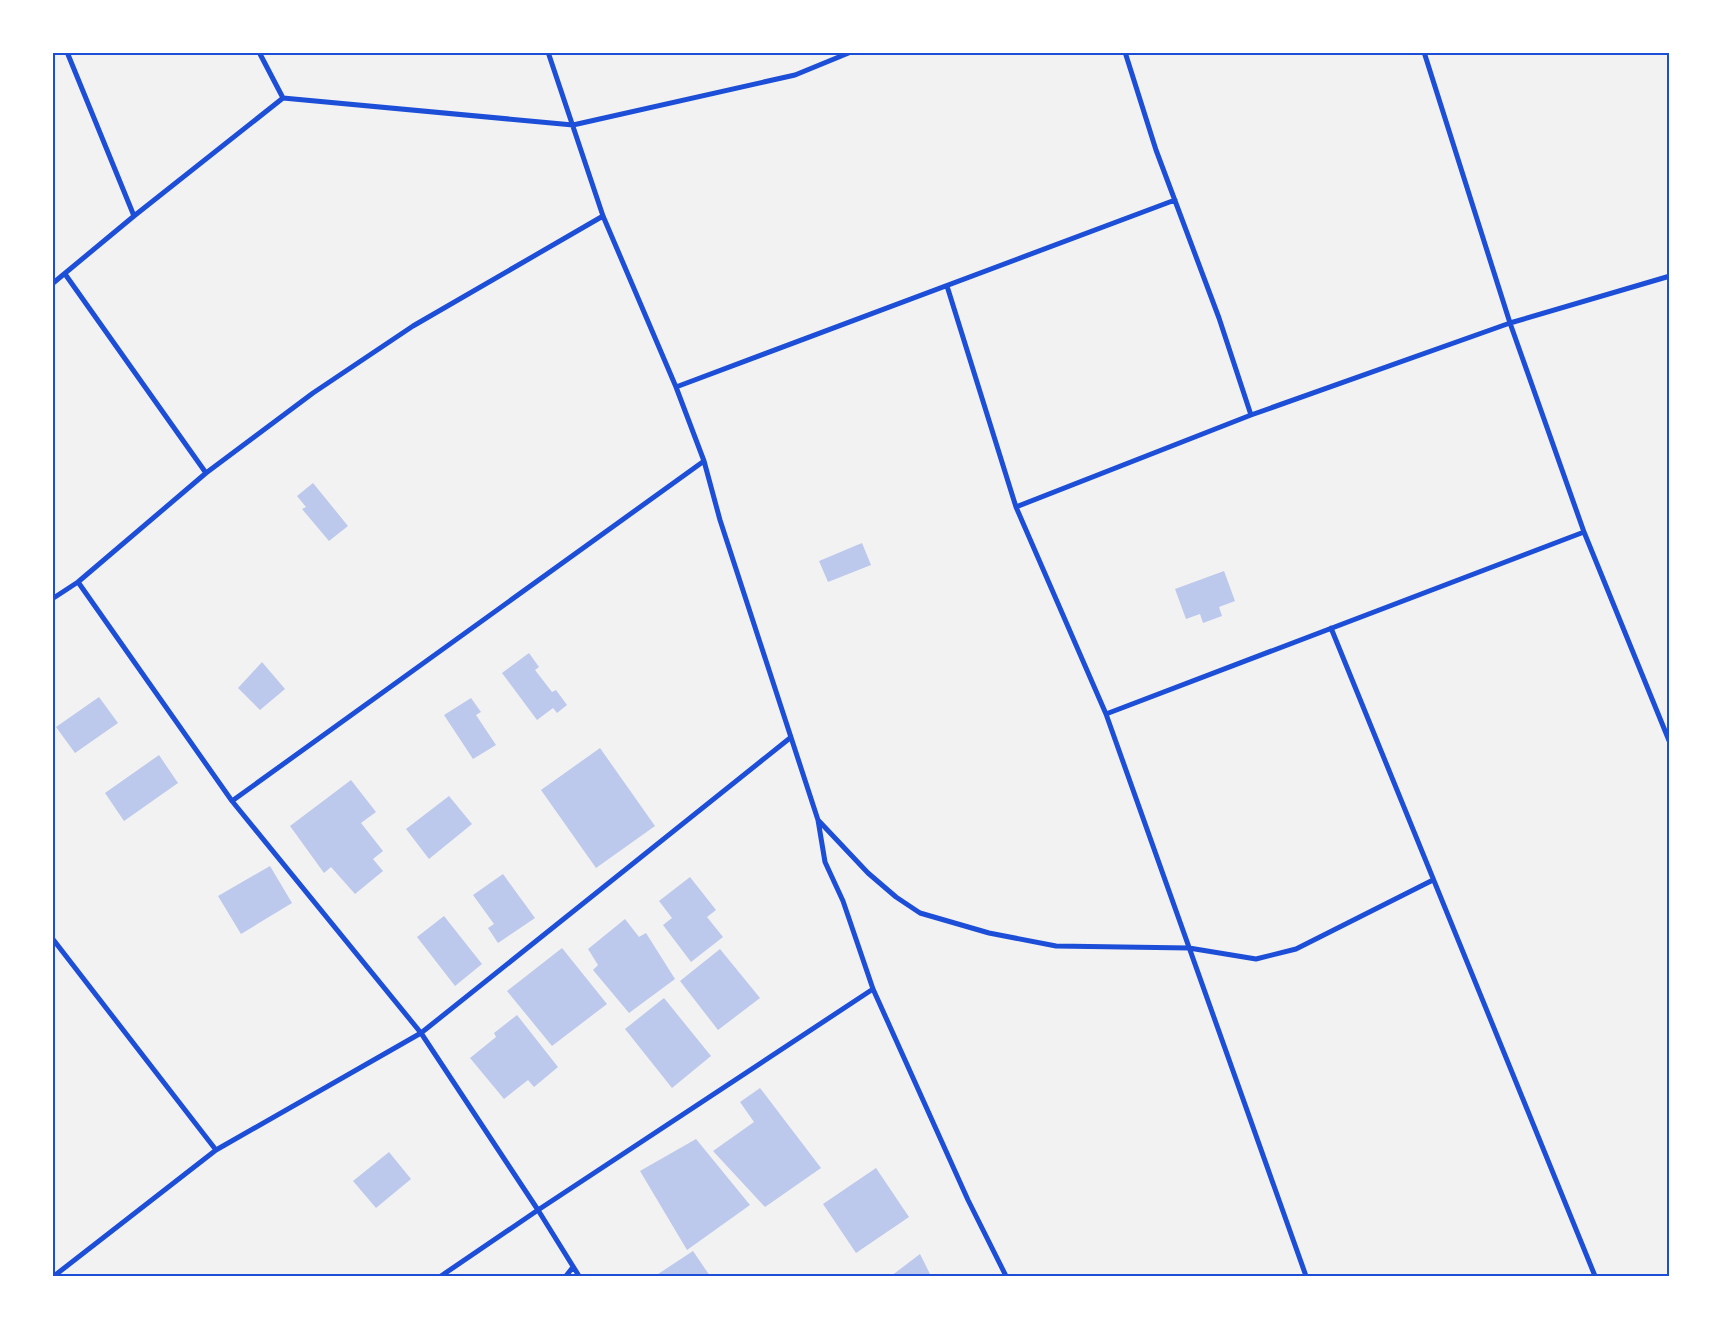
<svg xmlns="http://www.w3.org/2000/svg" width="1722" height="1329" font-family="'IBM Plex Serif',serif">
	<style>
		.building { fill: #bdc9ec }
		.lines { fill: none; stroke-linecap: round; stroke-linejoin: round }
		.minor { stroke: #1d4ed8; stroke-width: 5 }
		.neatline { fill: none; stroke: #1d4ed8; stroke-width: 2 }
	</style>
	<rect width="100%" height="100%" fill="#f2f2f2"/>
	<path class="building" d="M313,483L348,526L329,541L302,509L306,507L297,496Z
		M862,543L871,565L828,582L819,561Z
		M1224,571L1235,601L1219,607L1222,616L1203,623L1200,614L1186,619L1175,589Z
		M529,653L539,667L535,670L552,692L556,690L567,705L557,713L553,708L537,720L502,673Z
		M262,662L285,689L260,710L238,688Z
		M99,697L118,723L75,753L56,727Z
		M471,698L481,712L476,715L496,745L473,759L444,715Z
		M600,748L655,826L596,868L541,790Z
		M159,755L178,783L124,821L105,793Z
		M351,780L376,812L361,823L383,851L373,859L383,871L355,894L331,867L324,873L290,826Z
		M449,796L472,824L429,859L406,829Z
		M270,866L292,903L241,934L218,896Z
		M503,874L535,918L498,943L488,928L494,924L473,895Z
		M690,877L716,910L707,917L723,937L691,962L663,925L672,918L659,901Z
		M444,916L482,964L455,986L417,937Z
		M625,919L639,937L646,933L675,979L629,1013L593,970L598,965L588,949Z
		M562,948L607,1004L552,1046L507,991Z
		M720,949L760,998L718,1030L680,981Z
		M664,998L711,1056L672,1088L625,1029Z
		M517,1015L558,1067L534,1087L528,1080L504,1099L470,1058L496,1037L494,1033Z
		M760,1088L821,1168L765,1207L713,1151L754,1122L740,1102Z
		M696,1139L750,1205L687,1250L640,1171Z
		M389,1152L411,1179L376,1208L353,1181Z
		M876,1168L909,1217L856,1253L823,1204Z
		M693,1251L710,1276H655Z
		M920,1254L931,1276H891Z"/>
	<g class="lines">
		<path class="minor" d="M67,52L134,216
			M259,52L283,98L573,125L795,75L851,52
			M548,52L603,216L676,387L704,461L720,520L818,820L825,862L843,901L873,989L968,1200L1006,1276
			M1125,52L1156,150L1219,318L1251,415
			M1424,52L1510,323L1584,532L1670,743
			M65,274L206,473
			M52,284L134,216L283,98
			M947,286L1016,507L1106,714L1306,1276
			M676,387L1175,200
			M1016,507L1251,415L1510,323L1670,276
			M78,582L232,801L421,1033L538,1210L579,1276
			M52,599L78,582L206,473L313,393L413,326L603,216
			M1331,628L1595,1276
			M1106,714L1584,532
			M232,801L704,461
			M818,820L868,873L896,897L920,913L989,933L1056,946L1189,948L1256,959L1296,949L1433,880
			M52,938L216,1150
			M54,1276L216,1150L421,1033L790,738
			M441,1276L538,1210L873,989
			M566,1276L573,1267"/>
	</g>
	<rect width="1722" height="1329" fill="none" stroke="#ffffff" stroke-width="108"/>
	<rect x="54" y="54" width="1614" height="1221" class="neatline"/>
</svg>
